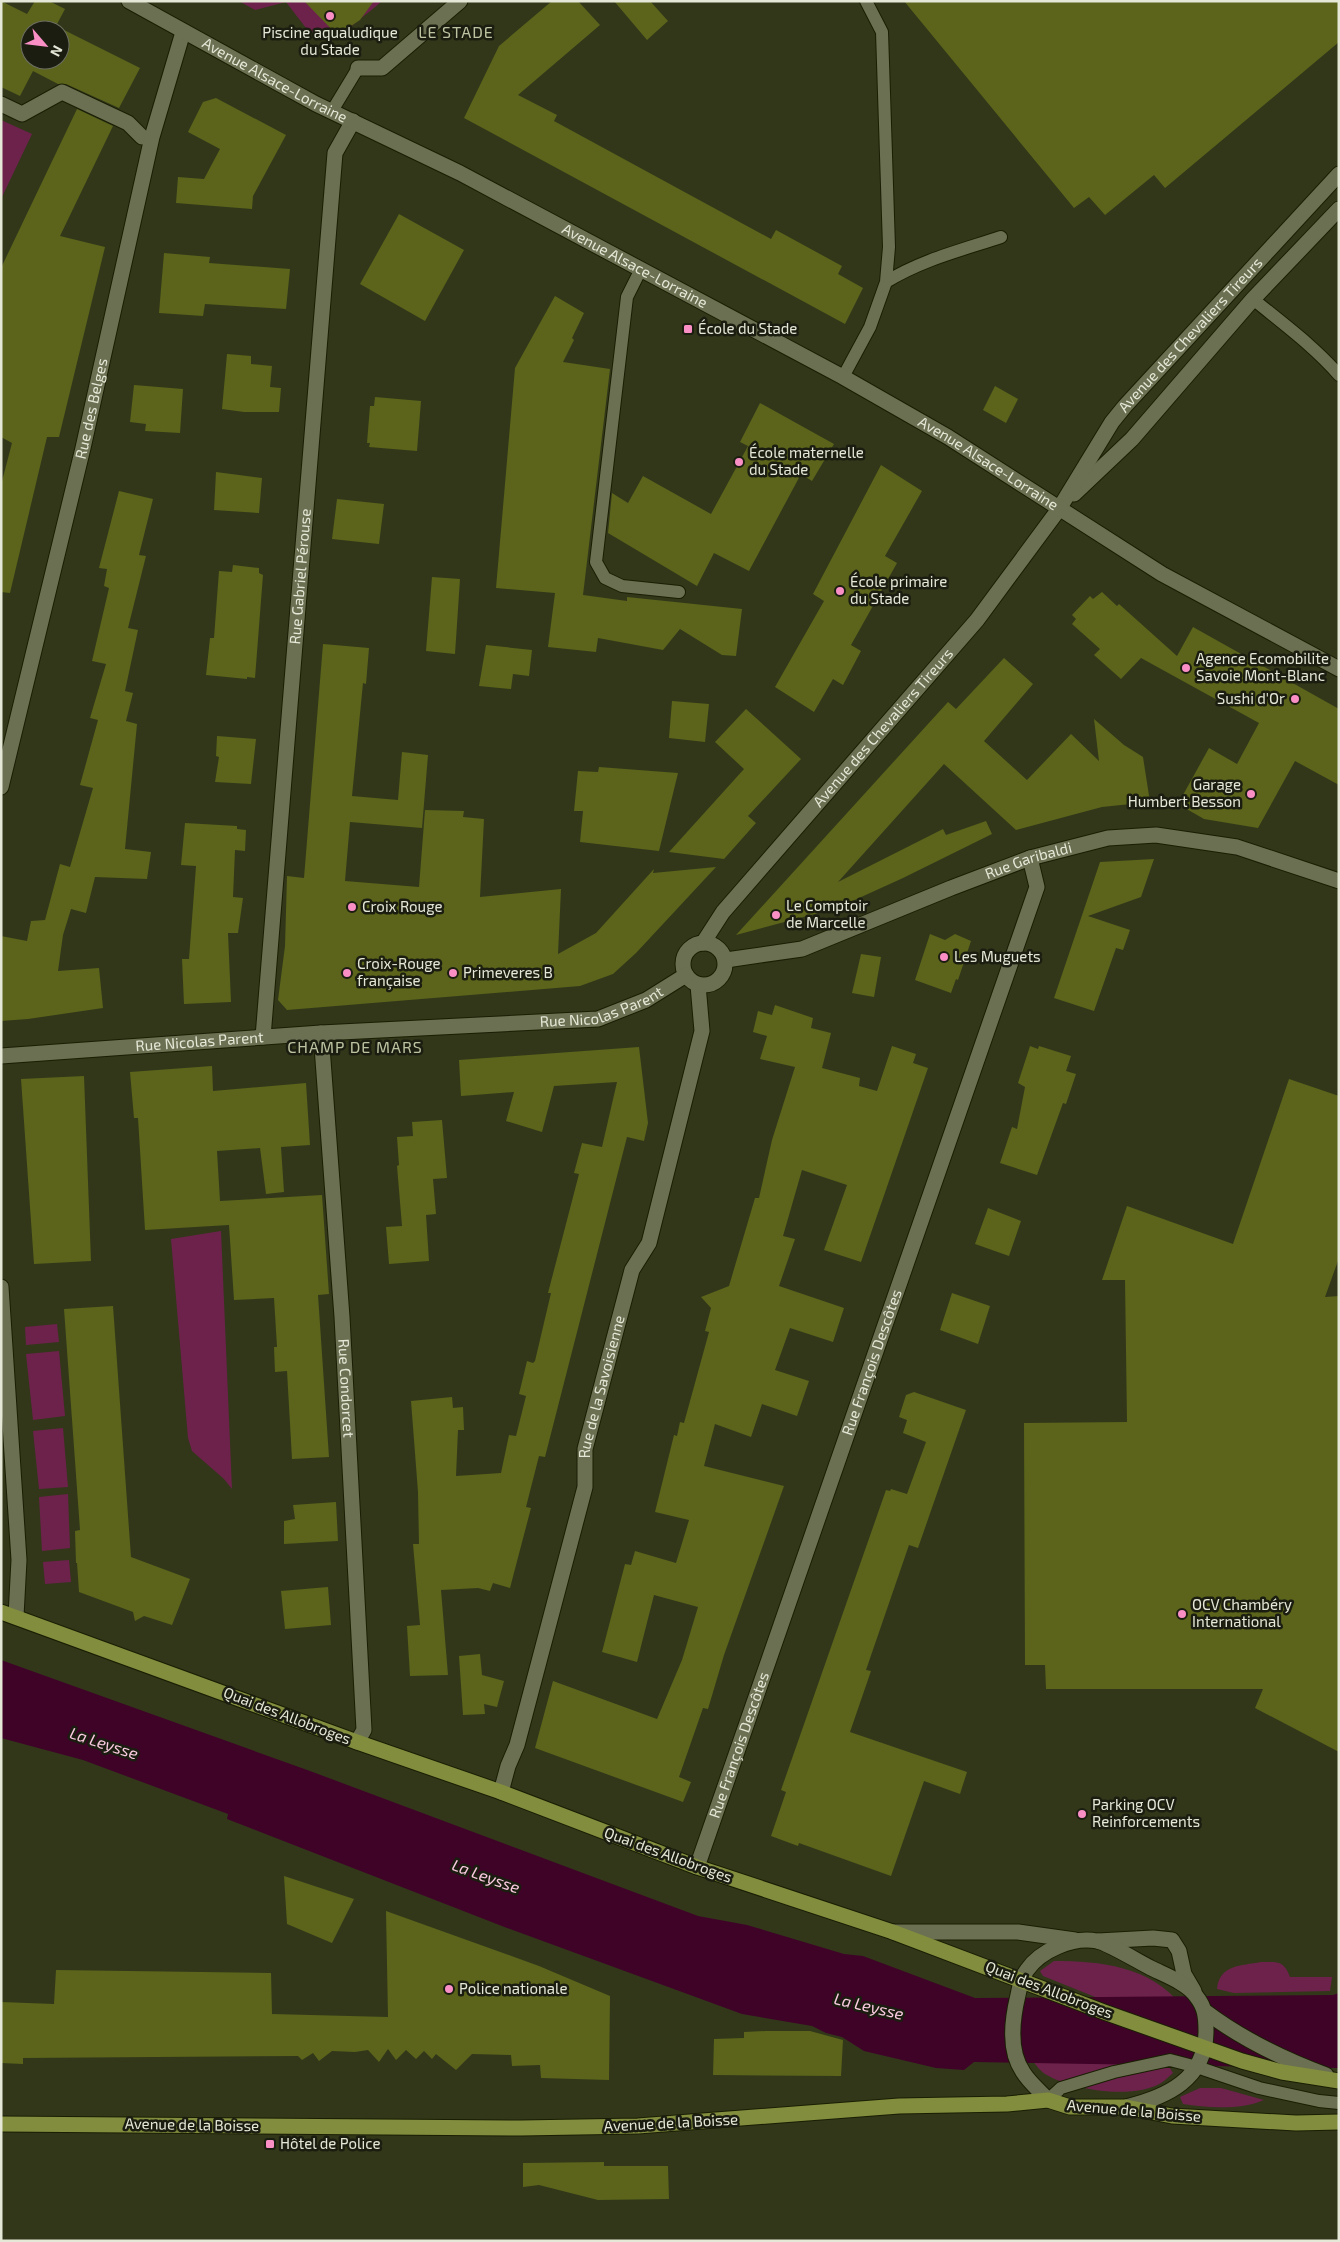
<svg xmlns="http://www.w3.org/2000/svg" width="1340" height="2242" font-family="'Exo 2',sans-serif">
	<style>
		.green { fill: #6d224c }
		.water { fill: #3f0328 }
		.building { fill: #5b641a; fill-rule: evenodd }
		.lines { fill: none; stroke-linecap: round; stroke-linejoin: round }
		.service-casing { stroke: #1a1e03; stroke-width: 14 }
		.pedestrian-casing { stroke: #1a1e03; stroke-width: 17 }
		.minor-casing { stroke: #1a1e03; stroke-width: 17 }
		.tertiary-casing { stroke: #1a1e03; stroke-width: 17 }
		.secondary-casing { stroke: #1a1e03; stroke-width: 17 }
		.primary-casing { stroke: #1a1e03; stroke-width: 17 }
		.service { stroke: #6a7051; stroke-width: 12 }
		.pedestrian { stroke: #6a7051; stroke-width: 15 }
		.minor { stroke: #6a7051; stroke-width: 15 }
		.tertiary { stroke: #6a7051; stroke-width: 15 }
		.secondary { stroke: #6a7051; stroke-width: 15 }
		.primary { stroke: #828d3e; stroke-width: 15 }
		.poi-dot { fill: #fa8fc6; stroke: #1b1d10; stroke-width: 2 }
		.labels { text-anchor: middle; stroke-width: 5; stroke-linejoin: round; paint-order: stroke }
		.poi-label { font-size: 15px; fill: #e5e8d7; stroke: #1b1d10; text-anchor: start }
		.street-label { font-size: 15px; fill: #e5e8d7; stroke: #1b1d10 }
		.neighbourhood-label { font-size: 16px; letter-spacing: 1px; fill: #bcc3a1; stroke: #1b1d10 }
		.water-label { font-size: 16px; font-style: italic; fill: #fbcbe1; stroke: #1b1d10 }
	</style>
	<rect width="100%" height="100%" fill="#32371a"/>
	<path class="green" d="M239,1H382C368,14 352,23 340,38L334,32L325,40L306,28L286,2L255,10Z
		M1,120L32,134L1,199Z
		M221,1231L232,1489L224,1479L192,1451L188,1438L171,1239Z
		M57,1324L59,1342L26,1345L25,1327Z
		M59,1351L65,1416L33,1420L26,1354Z
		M63,1428L68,1487L39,1489L33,1431Z
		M68,1494L70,1548L42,1551L39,1497Z
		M69,1560L71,1582L45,1584L43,1562Z
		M1054,1961C1100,1961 1150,1966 1181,2005L1170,2027L1043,1976L1040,1971Z
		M1261,1962C1277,1962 1284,1960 1290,1977H1332L1330,1991L1234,1993L1217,1989C1220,1964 1241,1966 1261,1962Z
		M1029,2056L1166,2062L1173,2073C1169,2076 1166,2080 1161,2083C1132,2100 1072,2090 1045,2074C1039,2070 1034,2062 1029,2056Z
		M1200,2088H1221L1264,2100C1241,2110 1208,2108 1183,2104L1180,2097Z"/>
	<path class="water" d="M1,1660L310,1771L698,1916L747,1925L844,1954L863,1956L975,1998L1333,1995L1339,1993V2068L974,2062L964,2070L936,2068L864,2051L842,2037L826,2033L812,2026L742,2014L507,1928L227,1819L228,1814L83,1760L1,1738Z"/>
	<path class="building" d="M1,1L27,14L35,1H49L65,9L56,26L140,68L119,108L66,84H58L33,71L20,96L1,87ZM30,30H60V60H30Z
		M304,1H374L360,20L348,28L340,38Z
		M552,1H578L600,25L518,95L557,115L554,121L771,239L776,230L842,266L838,274L863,288L845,324L464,118L499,46Z
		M614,1H650L668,21L647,40Z
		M904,1H1339V42L1165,188L1154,175L1105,215L1089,197L1074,208Z
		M216,98L286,135L253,196L252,209L176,203L178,177L204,179L220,149L188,132L203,102Z
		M77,109L113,126L60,236L105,247L59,437H47L10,593L1,592V485L12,443L1,437V268Z
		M399,214L464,250L425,321L360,284Z
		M164,253L210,257L209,263L290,269L286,309L205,304L203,316L159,313Z
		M555,296L584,313L572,338L574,340L563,362L610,369L583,595L627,601V597L742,609L736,656L722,655L680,629L663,650L598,638L596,652L548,647L555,593L496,588L515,368Z
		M227,354L251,356V364L272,366L270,387L281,388L279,412H244L222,409Z
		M134,385L183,389L180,433L145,431L146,424L130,422Z
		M995,386L1018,399L1006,423L983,410Z
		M375,397L421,401L417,451L369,447L370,443H367L370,406H374Z
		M760,403L834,444L812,481L801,474L749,571L714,553L697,586L608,533L612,493L628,503L643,476L711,514L748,446L740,442Z
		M881,465L922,491L885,556L897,563L851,645L861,651L843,685L833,679L814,712L775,687L824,601L813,594Z
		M216,472L262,478L259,513L214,510Z
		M119,491L153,499L139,555L146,556L128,628L138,630L125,691L133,693L126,721L137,724L125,849L151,852L147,879L95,877L86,913L71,909L63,935L58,971L99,968L103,1008L28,1019L1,1021V936L27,941L31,921L45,920L60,864L70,867L93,788L80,785L98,720L90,718L106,664L92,661L109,588L104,586L107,569L99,568Z
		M337,499L384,504L379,544L332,539Z
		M233,565L259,568V573L263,575L255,678L247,677V679L206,675L210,638H214L219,571L232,572Z
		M432,577L460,579L455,654L426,651Z
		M1102,592L1117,606L1119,604L1177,656L1193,627L1339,709V785L1295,761L1258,828L1204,819L1178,804L1209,748L1237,764L1259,723L1141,658L1121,679L1094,655L1100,649L1072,624L1076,619L1072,615L1090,596L1093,599Z
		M323,644L369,648L366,684L363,683L352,796L398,800L402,752L428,755L422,828L350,822L345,881L419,887L425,810L464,811L463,817L484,819L480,897L561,889L558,954L596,933L654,869L653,873L716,867L636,953L613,974L580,986L287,1010L278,1000L285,946L287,876L304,878Z
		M486,645L532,650L529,676L513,674L511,689L479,686Z
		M1004,658L1033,684L984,741L1027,780L1071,734L1099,761L1094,719L1124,745L1143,757L1150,802L1102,807L1016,830L944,764L838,882L943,829L946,835L986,821L992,834L903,878L837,908L736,935L948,702L956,709Z
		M672,701L709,704L705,742L669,738Z
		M746,709L801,759L748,816L756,823L724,859L669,852L744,769L715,742Z
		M217,736L256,739L251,784L215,782L219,757L216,756Z
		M599,767L678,773L659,851L580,842L583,811H574L578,771L598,772Z
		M185,823L237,826V829L246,830L245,851L235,850L233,897L243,898L238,933H228L231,1002L184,1004L182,959H189L196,866L181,865Z
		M1154,859L1141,897L1088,916L1130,930L1123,950L1116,948L1094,1011L1054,998L1100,862Z
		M930,934L945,940L955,934L971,941L958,980L956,979L951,993L915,980Z
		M861,954L881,957L874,997L852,993Z
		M775,1005L813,1018L811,1028L831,1033L822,1068L860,1078L859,1086L877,1091L892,1046L916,1054L913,1063L928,1068L861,1262L824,1250L847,1185L802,1170L783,1236L795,1239L779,1286L844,1308L833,1342L790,1328L775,1370L809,1381L797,1416L762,1404L751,1437L715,1424L704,1466L784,1486L724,1655L708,1709L703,1708L679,1777L691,1782L683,1802L535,1748L553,1681L657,1719L682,1660L698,1607L654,1595L637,1662L602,1652L625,1564L631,1565L635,1551L676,1563L689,1520L655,1512L674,1435L677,1436L680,1422L684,1423L709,1332L705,1331L711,1308L701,1297L729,1286L755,1198H759L772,1140L795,1067L760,1059L767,1036L753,1032L758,1011L772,1015Z
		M1030,1046L1038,1049L1039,1046L1071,1056L1066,1071L1076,1074L1066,1104L1063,1103L1037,1175L1000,1163L1012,1127L1017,1129L1025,1087L1018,1083Z
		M639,1047L648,1123L644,1141L627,1137L545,1457L539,1456L526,1507L531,1508L510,1588L493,1583L490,1591L478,1588L441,1590L448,1675L410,1676L407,1626L420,1625L413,1544H419L418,1492L411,1401L452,1397L453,1408L463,1407L464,1430H458L456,1476L501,1473L509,1435L516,1436L526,1396L519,1394L527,1361L533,1363L535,1361L551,1293H548L579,1174L574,1173L582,1143L602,1147L617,1082L554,1086L542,1132L506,1121L514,1092L461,1096L459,1060Z
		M212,1066L213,1091L306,1083L310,1145L281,1147L284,1192L266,1194L260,1148L217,1151L220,1201L322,1195L329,1294L318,1295L329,1457L292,1459L287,1371L275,1372L274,1347H277L274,1298L234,1300L229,1225L145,1230L138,1118H134L130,1072Z
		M84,1076L91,1261L34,1264L21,1079Z
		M1289,1079L1339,1096V1258L1325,1297L1339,1296V1752L1255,1708L1263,1689H1046L1045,1665H1025L1024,1423L1127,1422L1125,1280H1102L1127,1206L1233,1244Z
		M442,1120L447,1178L433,1179L436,1214L426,1215L429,1261L389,1264L386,1227L402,1226L397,1166L399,1165L397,1137L413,1136L412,1122Z
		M988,1208L1021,1221L1009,1256L975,1244Z
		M952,1293L990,1306L978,1344L940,1330Z
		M113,1306L131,1557L190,1579L172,1625L144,1616L135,1621L133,1612L79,1592L77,1563H76L75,1531L80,1530L64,1309Z
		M914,1392L966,1410L918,1548L909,1545L866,1670L871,1671L850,1732L967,1772L960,1794L924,1781L891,1876L799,1843L798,1846L771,1836L786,1792L781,1790L886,1490L890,1491L891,1489L907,1494L926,1442L903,1433L907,1420L899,1417L906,1395Z
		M336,1502L338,1541L284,1544V1521L295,1519L293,1505Z
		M328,1587L331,1625L285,1629L281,1591Z
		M480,1654L482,1675L504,1681L497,1707L484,1704L485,1714L463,1715L459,1656Z
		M284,1876L354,1899L332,1943L287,1924Z
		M386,1911L539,1966L610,1996L609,2080L541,2078L540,2065L512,2066L511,2055L472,2054L456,2070L436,2054L432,2059L424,2051L416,2059L406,2050L396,2060L388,2049L379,2062L368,2050L355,2052L332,2051L319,2061L313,2053L302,2060L298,2056L23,2058V2064L1,2063V2002L54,2004L56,1970L271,1973L272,2014L388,2017Z
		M766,2031H810L843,2040L841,2076L713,2075L714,2039L744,2038V2032Z
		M604,2162V2166H668L669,2199L598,2200L539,2185L523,2187V2163Z"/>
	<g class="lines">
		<defs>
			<path id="service" d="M332,111L358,68
				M641,269L627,297L596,562L605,578L622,586L679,592
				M886,282C921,260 962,250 1001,237
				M1253,299C1282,323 1314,346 1339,375
				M843,377L870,327L886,282L889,247L882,32L866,1
				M1048,2100L1061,2088L1114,2072L1170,2060L1197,2067L1259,2088L1319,2101L1339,2103"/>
			<path id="pedestrian" d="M358,68H382L460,1"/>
			<g id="minor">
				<path d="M1,104L22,114L62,92L128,123L142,137"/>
				<path id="s1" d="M1,787L83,448L152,137L183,32"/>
				<path id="s2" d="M726,960L802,949L951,888L1030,858L1108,838L1156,835L1237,847L1339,881"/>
				<path id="s3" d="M321,1033L342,1317L364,1730L357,1742"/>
				<path id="s4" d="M263,1037L335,153L353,121"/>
				<path d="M1,1287L19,1560L16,1616"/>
				<path id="s5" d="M501,1792L508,1766L517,1745L585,1487V1449L632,1270L649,1243L702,1031L698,985"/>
				<path id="s6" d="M697,1867L1037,887L1030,858"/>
				<path d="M893,1932H1018L1075,1940"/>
				<path d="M1098,1941L1153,1938L1172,1940L1179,1951L1184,1974L1194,1991"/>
				<path d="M1206,2012C1242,2039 1283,2059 1326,2075"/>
				<path d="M1048,2100C1040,2091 1029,2082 1023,2072C1008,2050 1012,2020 1018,1995C1020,1986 1021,1978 1027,1970C1040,1951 1073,1936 1097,1941C1108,1943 1139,1962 1151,1968C1165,1975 1187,1983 1196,1996C1205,2007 1206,2017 1206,2031C1206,2079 1167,2097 1126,2107"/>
			</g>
			<g id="tertiary">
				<path d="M1074,494L1132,439L1253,299L1339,209"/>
				<circle cx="704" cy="964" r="21"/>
				<path id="s7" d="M703,943L723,912L977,620L1059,509L1112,422L1125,406L1339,174"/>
				<path id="s8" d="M1,1056L321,1033L598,1019L646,1000L686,975"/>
			</g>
			<g id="secondary">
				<path id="s9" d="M129,1L316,104L460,173L843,377L948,437L1162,574L1339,669"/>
			</g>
			<path id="primary" d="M1,1612L357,1742L501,1792L697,1867L893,1932L1104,2012L1242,2061L1282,2072L1339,2081
				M1,2124L521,2128L638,2126L899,2106L1007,2104L1048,2100L1070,2107H1126L1172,2116L1296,2123L1339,2122"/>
		</defs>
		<use href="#service" class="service-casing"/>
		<use href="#pedestrian" class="pedestrian-casing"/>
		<use href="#minor" class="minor-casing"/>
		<use href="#tertiary" class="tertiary-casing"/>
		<use href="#secondary" class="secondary-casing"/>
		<use href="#primary" class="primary-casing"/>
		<use href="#service" class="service"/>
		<use href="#pedestrian" class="pedestrian"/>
		<use href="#minor" class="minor"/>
		<use href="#tertiary" class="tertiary"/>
		<use href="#secondary" class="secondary"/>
		<use href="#primary" class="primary"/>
	</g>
	<g class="poi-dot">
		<circle cx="330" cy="16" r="5"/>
		<rect x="683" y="324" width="10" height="10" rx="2.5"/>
		<circle cx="739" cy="462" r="5"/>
		<circle cx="840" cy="591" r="5"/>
		<circle cx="1186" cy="668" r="5"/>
		<circle cx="1295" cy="699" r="5"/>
		<circle cx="1251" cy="794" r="5"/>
		<circle cx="352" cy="907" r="5"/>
		<circle cx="776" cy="915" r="5"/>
		<circle cx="944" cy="957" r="5"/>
		<circle cx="347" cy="973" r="5"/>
		<circle cx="453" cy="973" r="5"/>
		<circle cx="1182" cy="1614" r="5"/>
		<circle cx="1082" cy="1814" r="5"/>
		<circle cx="449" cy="1989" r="5"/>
		<rect x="265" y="2139" width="10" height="10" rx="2.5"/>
	</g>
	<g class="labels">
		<g class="poi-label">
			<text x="330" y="38" text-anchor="middle">Piscine aqualudique<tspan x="330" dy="17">du Stade</tspan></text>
			<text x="698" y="334">École du Stade</text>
			<text x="749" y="458">École maternelle<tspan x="749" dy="17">du Stade</tspan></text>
			<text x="850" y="587">École primaire<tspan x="850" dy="17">du Stade</tspan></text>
			<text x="1196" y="664">Agence Ecomobilite<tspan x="1196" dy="17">Savoie Mont-Blanc</tspan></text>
			<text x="1285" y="704" text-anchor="end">Sushi d'Or</text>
			<text x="1241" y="790" text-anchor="end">Garage<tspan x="1241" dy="17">Humbert Besson</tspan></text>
			<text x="786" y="911">Le Comptoir<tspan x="786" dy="17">de Marcelle</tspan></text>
			<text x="362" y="912">Croix Rouge</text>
			<text x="954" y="962">Les Muguets</text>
			<text x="357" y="969">Croix-Rouge<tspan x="357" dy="17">française</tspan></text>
			<text x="463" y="978">Primeveres B</text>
			<text x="1192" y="1610">OCV Chambéry<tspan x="1192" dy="17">International</tspan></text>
			<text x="1092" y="1810">Parking OCV<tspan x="1092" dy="17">Reinforcements</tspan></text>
			<text x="459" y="1994">Police nationale</text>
			<text x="280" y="2149">Hôtel de Police</text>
		</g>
		<g class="street-label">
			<text dy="5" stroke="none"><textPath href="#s9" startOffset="166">Avenue Alsace-Lorraine</textPath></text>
			<text dy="5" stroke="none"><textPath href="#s9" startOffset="571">Avenue Alsace-Lorraine</textPath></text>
			<text dy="5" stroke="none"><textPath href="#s7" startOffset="781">Avenue des Chevaliers Tireurs</textPath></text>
			<text dy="5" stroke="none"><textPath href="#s1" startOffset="389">Rue des Belges</textPath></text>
			<text dy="5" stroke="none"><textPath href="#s9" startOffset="976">Avenue Alsace-Lorraine</textPath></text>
			<text dy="5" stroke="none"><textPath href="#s4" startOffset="462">Rue Gabriel Pérouse</textPath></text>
			<text dy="5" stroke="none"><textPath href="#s7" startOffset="281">Avenue des Chevaliers Tireurs</textPath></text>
			<text dy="5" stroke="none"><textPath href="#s2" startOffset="320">Rue Garibaldi</textPath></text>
			<text dy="5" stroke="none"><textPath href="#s8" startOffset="604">Rue Nicolas Parent</textPath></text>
			<text dy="5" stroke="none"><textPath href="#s8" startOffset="199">Rue Nicolas Parent</textPath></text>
			<text dy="5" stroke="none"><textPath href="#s6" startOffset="534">Rue François Descôtes</textPath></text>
			<text dy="5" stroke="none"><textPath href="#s3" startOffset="356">Rue Condorcet</textPath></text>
			<text dy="5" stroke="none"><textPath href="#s5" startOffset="419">Rue de la Savoisienne</textPath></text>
			<text transform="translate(287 1716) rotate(21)" y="5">Quai des Allobroges</text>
			<text dy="5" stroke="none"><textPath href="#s6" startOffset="129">Rue François Descôtes</textPath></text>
			<text transform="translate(668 1855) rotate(20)" y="5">Quai des Allobroges</text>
			<text transform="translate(1049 1990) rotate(21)" y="5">Quai des Allobroges</text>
			<text transform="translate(1134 2111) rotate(5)" y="5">Avenue de la Boisse</text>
			<text transform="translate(671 2123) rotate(-3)" y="5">Avenue de la Boisse</text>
			<text transform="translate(192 2125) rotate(1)" y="5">Avenue de la Boisse</text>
		</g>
		<g class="neighbourhood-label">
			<text x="456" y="38">LE STADE</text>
			<text x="355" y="1053">CHAMP DE MARS</text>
		</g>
		<g class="water-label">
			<text transform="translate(104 1743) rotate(18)" y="6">La Leysse</text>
			<text transform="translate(486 1876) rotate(20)" y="6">La Leysse</text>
			<text transform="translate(869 2006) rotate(13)" y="6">La Leysse</text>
		</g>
	</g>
	<rect width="1340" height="2242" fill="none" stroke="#e5e8d7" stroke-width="5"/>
	<g transform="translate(45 45) rotate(118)"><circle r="24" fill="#1b1d10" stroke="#6c6e60"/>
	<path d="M0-4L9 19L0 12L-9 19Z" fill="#fa8fc6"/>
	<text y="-8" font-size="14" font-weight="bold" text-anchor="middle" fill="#e5e8d7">N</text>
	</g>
</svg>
